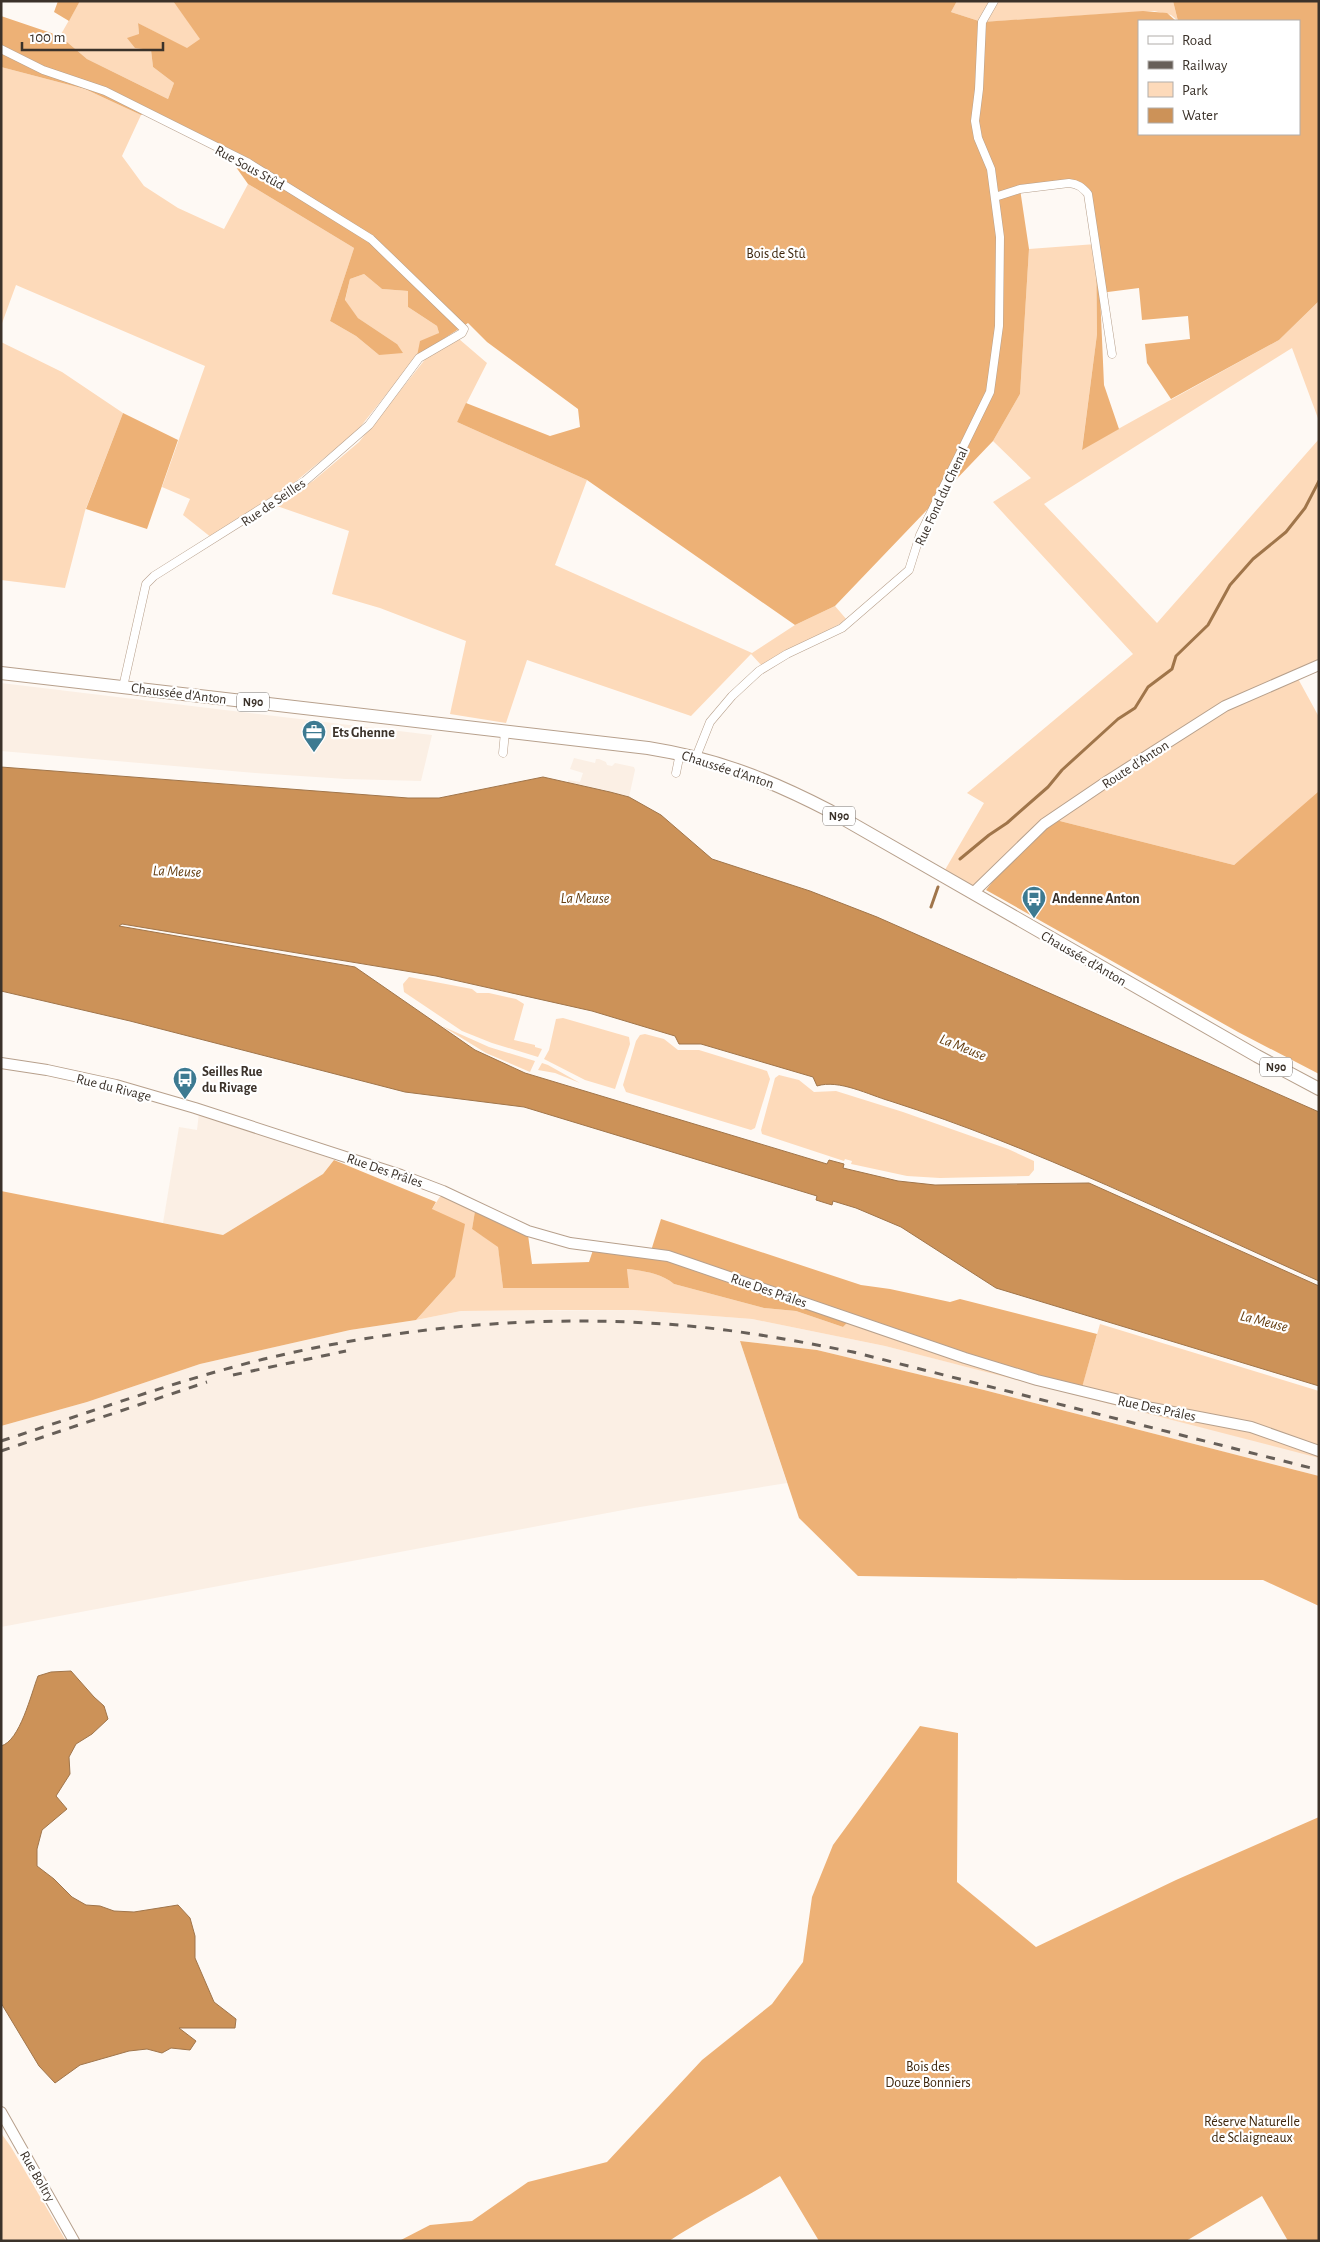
<svg xmlns="http://www.w3.org/2000/svg" width="1320" height="2242" font-family="'Alegreya Sans',sans-serif">
	<style>
		.built { fill: #fbefe4 }
		.green { fill: #fddaba }
		.forest { fill: #edb176 }
		.water { fill: #cc9258; stroke: #a0754a }
		.lines { fill: none; stroke-linecap: round; stroke-linejoin: round }
		.stream { stroke: #a0754a; stroke-width: 3 }
		.minor-casing { stroke: #b7a08c; stroke-width: 9 }
		.tertiary-casing { stroke: #b7a08c; stroke-width: 12 }
		.primary-casing { stroke: #b7a08c; stroke-width: 14 }
		.minor { stroke: #fff; stroke-width: 8 }
		.tertiary { stroke: #fff; stroke-width: 10 }
		.primary { stroke: #fff; stroke-width: 12 }
		.rail { stroke: #675f58; stroke-width: 3; stroke-dasharray: 9 9; stroke-linecap: butt }
		.labels { text-anchor: middle; stroke-width: 4.5; stroke-linejoin: round; paint-order: stroke }
		.shield { fill: #fff; stroke: #76706a; stroke-width: 1 }
		.shield-label { font-size: 12px; font-weight: bold; fill: #3b322a }
		.street-label { font-size: 14px; fill: #3b322a; stroke: #fff }
		.park-label { font-size: 14px; fill: #40280e; stroke: #fff }
		.poi-label { font-size: 14px; font-weight: bold; fill: #3b322a; stroke: #fff; text-anchor: start }
		.water-label { font-size: 15px; font-style: italic; fill: #674013; stroke: #fff }
	</style>
	<rect width="100%" height="100%" fill="#fef9f4"/>
	<path class="built" d="M1,683L432,735L421,781L346,779L255,773L1,751Z
		M574,758L595,763L596,759H599L606,762L607,765L612,766L615,763L634,767L635,770L629,797L601,789L592,829L561,816L568,780L580,782L583,773L570,769Z
		M199,1113L299,1146L334,1160L323,1174L223,1235L163,1223L179,1127L197,1130Z
		M634,1310L752,1319L885,1346L1319,1457V1476L984,1390L817,1350L740,1341L787,1483L634,1508L1,1627V1426L87,1402L200,1364L350,1330L416,1320L461,1311Z"/>
	<path class="green" d="M80,1H173L201,39L187,49L138,23L139,34L151,50L153,67L174,83L168,99L87,59L60,36Z
		M957,1H1173L1178,21L1171,15L1154,11L982,22L951,12Z
		M1,67L85,89L141,115L122,156L144,186L178,208L224,229L248,184L354,248L330,321L356,336L379,355L397,344L358,318L345,301L350,279L364,274L382,289L408,291V307L437,326L439,333L417,356L357,431L278,496L212,538L183,515L190,499L162,487L205,366L16,285L1,326Z
		M1096,244L1097,334L1082,449L1279,340L1319,301V421L1292,348L1044,504L1157,623L1319,439V665L1296,675L1319,717V793L1234,865L1052,819L973,893L942,875L984,803L967,793L1133,654L993,502L1031,478L993,441L1020,394L1029,249Z
		M459,339L487,363L457,422L587,480L555,565L752,653L795,625L835,606L847,620L762,666L751,654L691,716L527,660L506,723L450,714L466,641L380,608L332,594L349,531L274,505L313,481L359,442L427,357Z
		M1,342L62,372L123,413L85,511L65,588L1,580Z
		M409,977L472,989L477,993H489L516,999L524,1004L514,1040L535,1045V1047L542,1049L538,1057L492,1043L462,1031L404,992L403,984Z
		M563,1018L629,1037L630,1044L615,1089L585,1080L544,1059L549,1050L556,1019Z
		M442,1026L489,1047L535,1061L530,1072L486,1053Z
		M645,1034L664,1039L678,1050H699L767,1071L770,1079L755,1128L751,1130L626,1092L623,1085L636,1041L640,1035Z
		M542,1063L548,1065L580,1083L555,1073L538,1070Z
		M779,1075L799,1080L814,1092L836,1091L903,1112L1008,1149L1034,1161V1170L1029,1176L940,1178L907,1176L856,1165L851,1164L852,1161L845,1159L844,1161L762,1134L761,1130L775,1078Z
		M441,1195L475,1211L472,1229L498,1246L503,1288H628L627,1269C643,1271 661,1273 674,1284L764,1308L796,1311L843,1327L851,1319L1081,1390L1100,1324L1319,1391V1458L885,1346L752,1319L634,1310H561L461,1311L416,1320L455,1277L432,1209Z
		M1,2133L11,2147L66,2241H1Z"/>
	<path class="forest" d="M58,1H80L69,21L54,12Z
		M173,1H957L951,12L982,22L1143,11L1167,13L1176,21H1139V134H1299V21H1178L1173,1H1319V301L1279,340L1171,399L1147,363L1145,344L1190,339L1188,316L1142,320L1139,288L1100,293L1104,385L1119,429L1082,450L1097,334L1096,244L1088,195L1076,184L1020,189L1029,249L1020,394L993,441L835,606L795,625L587,480L457,422L466,403L550,436L580,427L578,409L487,342L468,323L417,356L420,341L439,333L437,326L408,307V291L382,289L364,274L350,279L345,300L358,318L397,344L403,353L379,355L356,336L330,321L354,248L248,184L221,146L146,112L141,115L85,89L1,67V16L60,36L87,59L168,99L174,83L153,67L151,50L135,48L127,38L139,34L138,23L187,48L200,39Z
		M123,413L178,440L147,529L86,509Z
		M1318,792L1319,1074L1238,1032L986,890L1004,867L1052,819L1234,865Z
		M334,1160L436,1202L432,1209L465,1224L455,1277L416,1320L350,1330L200,1364L87,1402L1,1426V1191L223,1235L323,1174Z
		M475,1211L528,1235L532,1264L589,1262L594,1247L650,1254L661,1219L861,1285L890,1289L950,1302L960,1299L1097,1334L1081,1391L851,1319L843,1327L796,1311L764,1308L674,1284C661,1273 643,1271 627,1269L629,1288H503L498,1247L472,1229Z
		M740,1341L817,1350L984,1390L1319,1476V1606L1263,1580H1125L858,1576L799,1518Z
		M920,1726L958,1733L957,1882L1036,1947L1176,1880L1319,1817V2241H1288L1262,2196L1186,2241H819L780,2176C743,2199 705,2217 669,2241H399L430,2225L472,2221L528,2182L607,2162L702,2060L772,2004L803,1962L812,1897L833,1845Z"/>
	<path class="water" d="M1,767L408,798H439L543,777L610,792L629,797L661,815L712,859L810,891L877,917L1319,1112V1281C1177,1218 1037,1148 890,1101C869,1095 839,1079 817,1086L813,1077L701,1044H679L675,1036L592,1011L436,976L122,924L119,926L355,967L475,1050L525,1073L827,1164L829,1160L844,1164L843,1168L898,1181L935,1185L1089,1183L1319,1286V1386L996,1288L901,1227L856,1208L833,1201L832,1205L816,1200L817,1196L524,1107L405,1092L130,1021L1,991Z
		M71,1671L94,1697L104,1706L108,1719L92,1734L76,1744L69,1757L70,1774L56,1796L67,1809L42,1830L37,1849V1866L54,1879L72,1897L86,1905L100,1906L114,1911L134,1912L178,1905L190,1918L195,1936V1958L214,2002L236,2019L235,2028H179L196,2041L190,2050L171,2048L162,2053L147,2049L129,2051L80,2065L55,2083L39,2066L1,2003V1746C20,1741 31,1694 38,1676L51,1672Z"/>
	<g class="lines">
		<path class="stream" d="M960,859L989,835L1007,823L1048,787L1062,770L1118,719L1135,708L1148,687L1172,669L1176,656L1208,625L1230,585L1253,559L1286,532L1305,508L1319,481
			M931,907L938,887"/>
		<defs>
			<path id="minor" d="M1,49L43,70L105,91L247,162L371,239L464,329L462,333L419,358L369,425L305,481L154,576L146,584L123,687
				M995,197L1020,189L1069,183C1078,184 1082,187 1088,194L1112,354
				M503,753L505,732
				M696,757L710,722L732,696L759,671L787,654L842,628L909,570L920,535L990,392L999,326L1000,237L991,169L978,138L975,121L979,89L982,22L994,1
				M676,773L680,753"/>
			<path id="tertiary" d="M973,893L1044,824L1109,780L1225,706L1319,665
				M1,1063L47,1070L116,1085L195,1108L401,1175L443,1191L528,1231L570,1243L668,1256L965,1358L1037,1380L1152,1408L1251,1427L1319,1451
				M1,2112L74,2241"/>
			<path id="primary" d="M1,673L648,748C717,759 768,779 830,811L1257,1056L1319,1089"/>
		</defs>
		<use href="#minor" class="minor-casing"/>
		<use href="#tertiary" class="tertiary-casing"/>
		<use href="#primary" class="primary-casing"/>
		<use href="#minor" class="minor"/>
		<use href="#tertiary" class="tertiary"/>
		<use href="#primary" class="primary"/>
		<path class="rail" d="M233,1375L346,1351
			M1,1441C88,1413 175,1381 264,1359C402,1326 548,1313 689,1326C744,1331 798,1341 853,1352L1319,1470
			M1,1451L207,1382"/>
	</g>
	<defs>
		<symbol id="office-pin" viewBox="-11 -11 22 30"><path d="M0 17L-7.5 6A9.5 9.5 0 1 1 7.5 6Z" fill="#3d7a91" stroke="#fff"/><path d="M-6-3h4V-5.5h4V-3h4V5H-6ZM-1-4.5V-3h2v-1.5ZM-6 0V1H6V0Z" fill="#fff"/></symbol>
		<symbol id="bus-pin" viewBox="-11 -11 22 30"><path d="M0 17L-7.5 6A9.5 9.5 0 1 1 7.5 6Z" fill="#3d7a91" stroke="#fff"/><path d="M-5-6H5V4H4V6H2V4H-2V6H-4V4H-5ZM-3.5-4V0h7V-4ZM-3.5 1.2v1.5H-2V1.2ZM2 1.2v1.5H3.5V1.2Z" fill="#fff"/></symbol>
	</defs>
	<g fill-rule="evenodd">
		<use href="#office-pin" x="300" y="718" width="28" height="38"/>
		<use href="#bus-pin" x="1020" y="884" width="28" height="38"/>
		<use href="#bus-pin" x="171" y="1065" width="28" height="38"/>
	</g>
	<g class="labels">
		<g class="shield">
			<rect x="237" y="692.5" width="32" height="19" rx="4"/>
			<rect x="823" y="806.5" width="32" height="19" rx="4"/>
			<rect x="1260" y="1057.5" width="32" height="19" rx="4"/>
		</g>
		<g class="shield-label">
			<text x="253" y="706">N90</text>
			<text x="839" y="820">N90</text>
			<text x="1276" y="1071">N90</text>
		</g>
		<g class="street-label">
			<text transform="translate(250 167) rotate(29)" y="5">Rue Sous Stûd</text>
			<text transform="translate(941 496) rotate(-65)" y="5">Rue Fond du Chenal</text>
			<text transform="translate(273 502) rotate(-34)" y="5">Rue de Seilles</text>
			<text transform="translate(179 693) rotate(7)" y="5">Chaussée d'Anton</text>
			<text transform="translate(1135 764) rotate(-33)" y="5">Route d'Anton</text>
			<text transform="translate(728 769) rotate(18)" y="5">Chaussée d'Anton</text>
			<text transform="translate(1084 958) rotate(30)" y="5">Chaussée d'Anton</text>
			<text transform="translate(114 1087) rotate(14)" y="5">Rue du Rivage</text>
			<text transform="translate(385 1170) rotate(19)" y="5">Rue Des Prâles</text>
			<text transform="translate(769 1290) rotate(19)" y="5">Rue Des Prâles</text>
			<text transform="translate(1157 1408) rotate(12)" y="5">Rue Des Prâles</text>
			<text transform="translate(38 2176) rotate(60)" y="5">Rue Boltry</text>
		</g>
		<g class="park-label">
			<text x="776" y="258">Bois de Stû</text>
			<text x="928" y="2071">Bois des<tspan x="928" dy="16">Douze Bonniers</tspan></text>
			<text x="1252" y="2126">Réserve Naturelle<tspan x="1252" dy="16">de Sclaigneaux</tspan></text>
		</g>
		<g class="poi-label">
			<text x="332" y="737">Ets Ghenne</text>
			<text x="1052" y="903">Andenne Anton</text>
			<text x="202" y="1076">Seilles Rue<tspan x="202" dy="16">du Rivage</tspan></text>
		</g>
		<g class="water-label">
			<text transform="translate(177 871) rotate(2)" y="5">La Meuse</text>
			<text x="585" y="903">La Meuse</text>
			<text transform="translate(963 1047) rotate(22)" y="5">La Meuse</text>
			<text transform="translate(1264 1321) rotate(14)" y="5">La Meuse</text>
		</g>
	</g>
	<rect width="1320" height="2242" fill="none" stroke="#3b322a" stroke-width="5"/>
	<rect x="1138" y="20" width="162" height="115" fill="#ffffff" stroke="#b1adaa"/>
	<rect x="1148" y="36" width="25" height="8" fill="#ffffff" stroke="#b1adaa"/>
	<text x="1182" y="45" font-size="15" fill="#3b322a">Road</text>
	<rect x="1148" y="61" width="25" height="8" fill="#675f58" stroke="#b1adaa"/>
	<text x="1182" y="70" font-size="15" fill="#3b322a">Railway</text>
	<rect x="1148" y="82" width="25" height="15" fill="#fddaba" stroke="#b1adaa"/>
	<text x="1182" y="95" font-size="15" fill="#3b322a">Park</text>
	<rect x="1148" y="108" width="25" height="15" fill="#cc9258" stroke="#b1adaa"/>
	<text x="1182" y="120" font-size="15" fill="#3b322a">Water</text>
	<path d="M22 42v8h141v-8" fill="none" stroke="#3b322a" stroke-width="2.5"/>
	<text x="30" y="42" font-size="15" fill="#3b322a" stroke="#ffffff" stroke-width="4" paint-order="stroke">100 m</text>
</svg>
